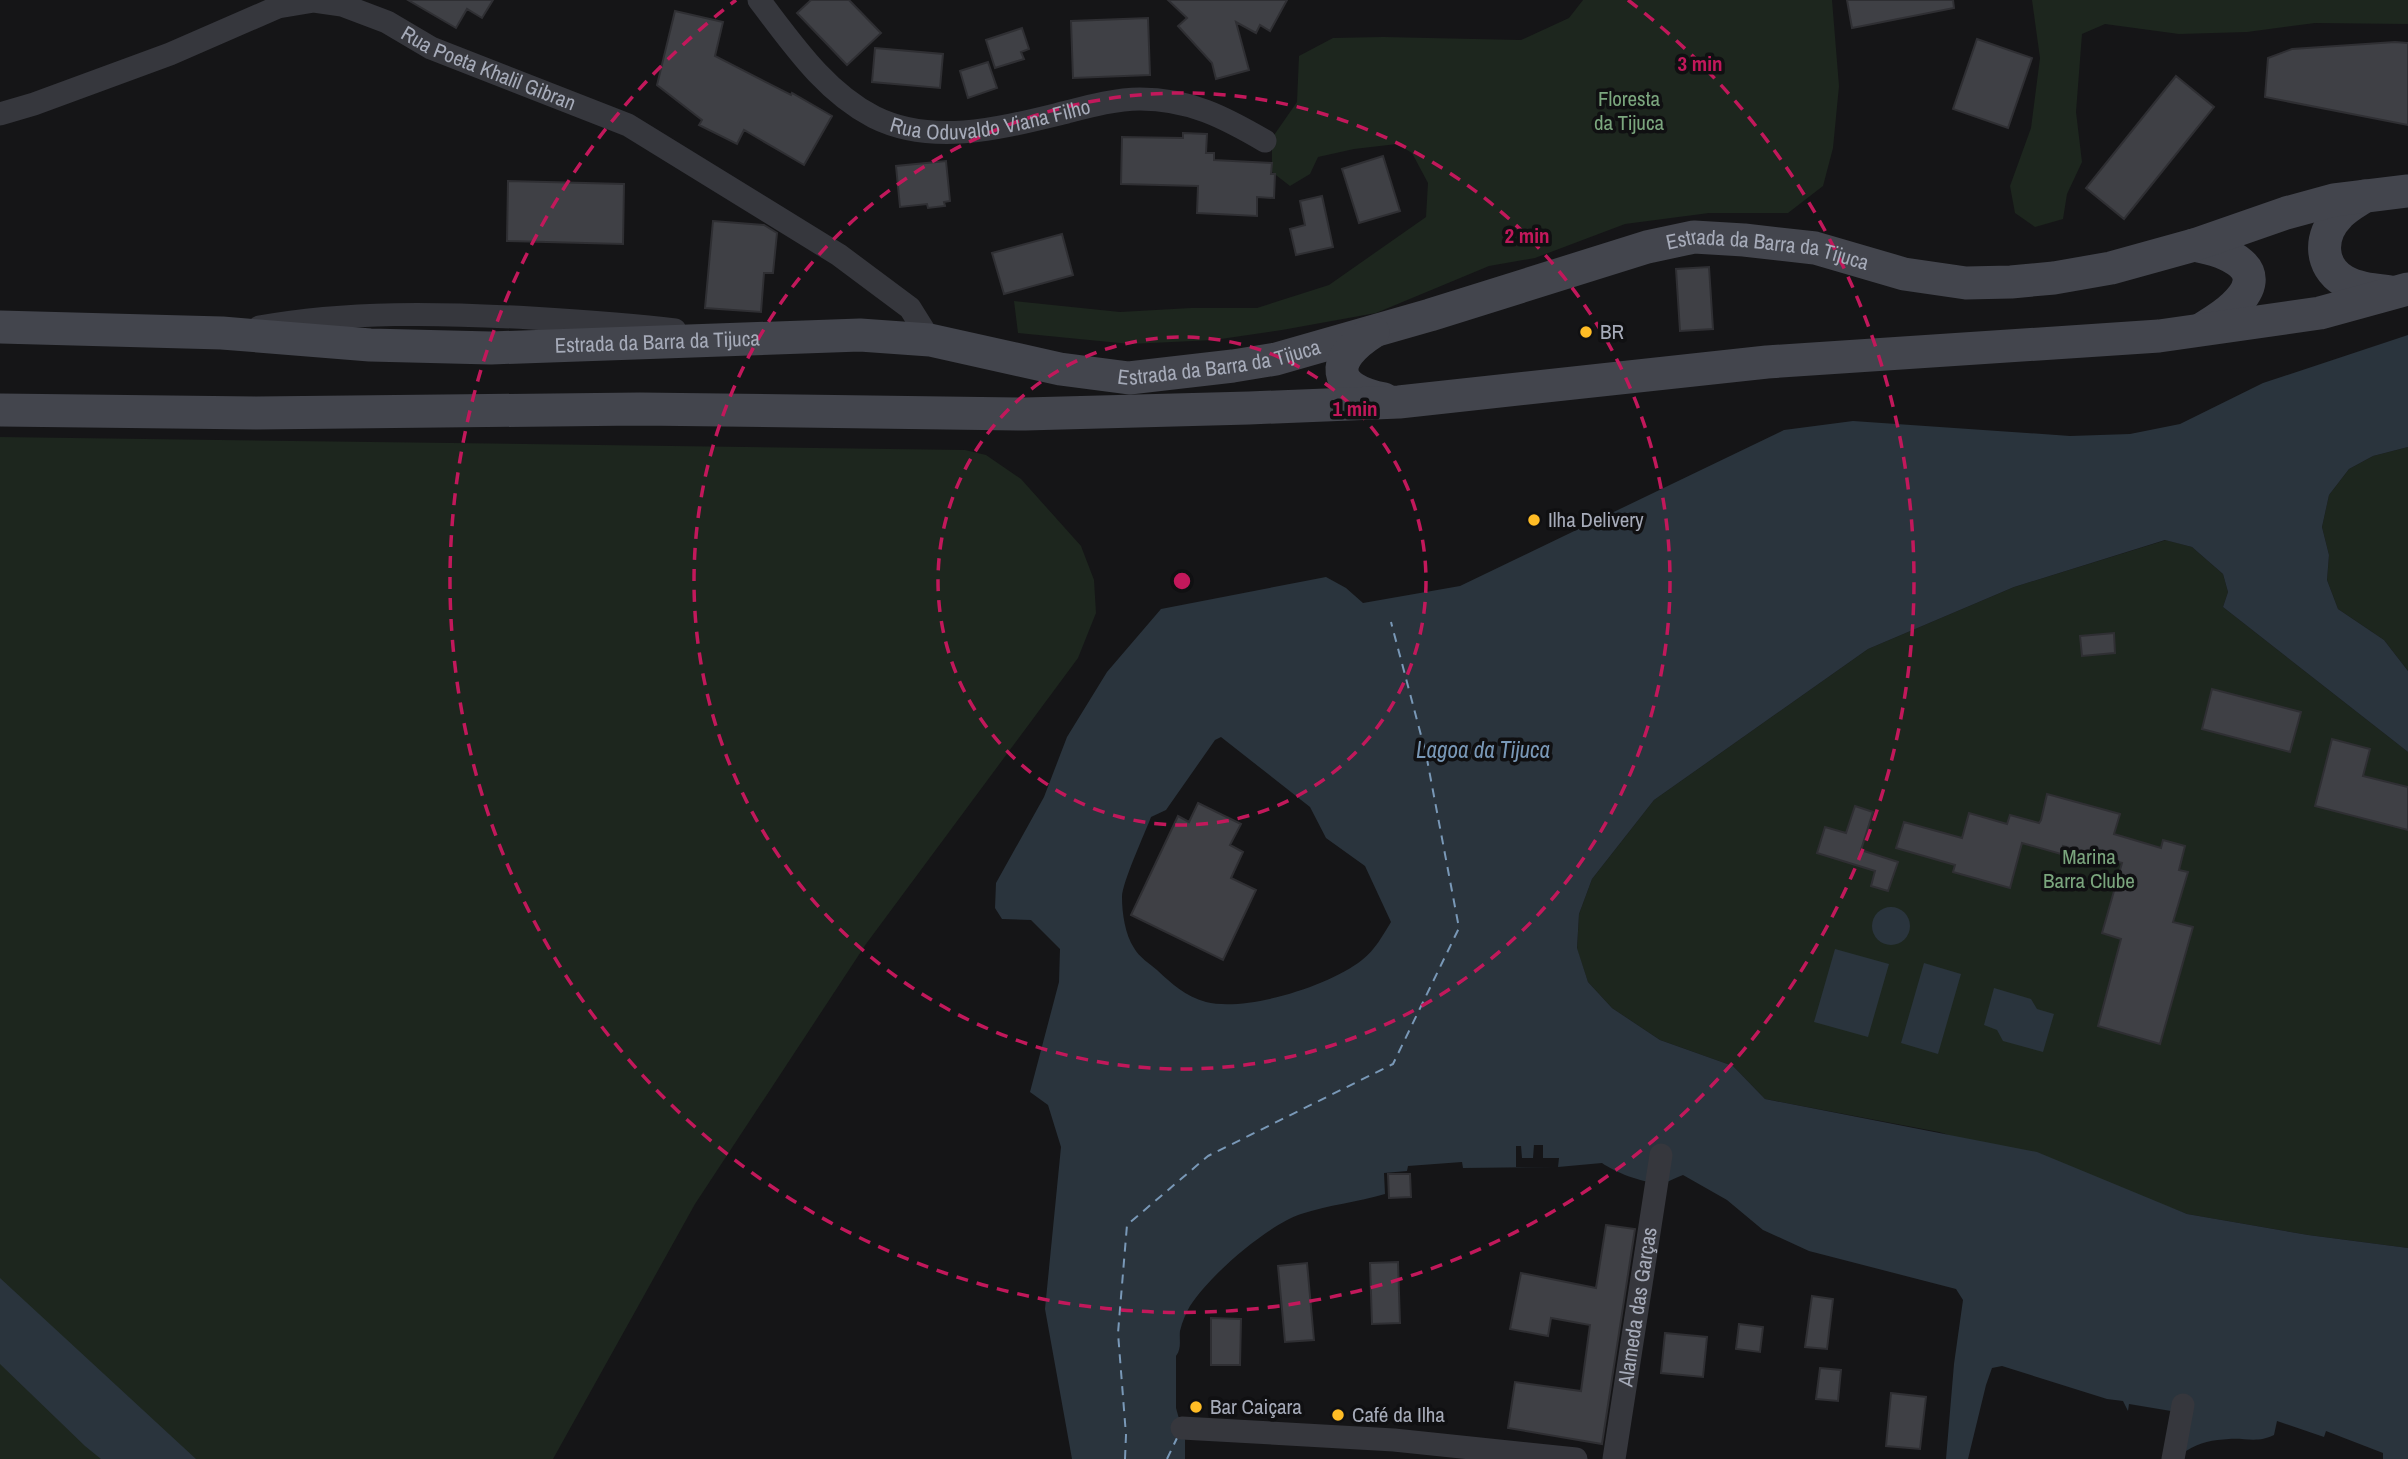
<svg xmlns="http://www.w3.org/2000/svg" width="2408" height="1459" font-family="'Archivo Narrow',sans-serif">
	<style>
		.green { fill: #1d261e }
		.water { fill: #2a343d; fill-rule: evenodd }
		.pier { fill: #151517 }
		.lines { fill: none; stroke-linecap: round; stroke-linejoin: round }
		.ferry { stroke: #7998b7; stroke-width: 2; stroke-dasharray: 9 7; stroke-linecap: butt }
		.building { fill: #3f4045; stroke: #2f2f33; stroke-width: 2 }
		.street { stroke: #36373d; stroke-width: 23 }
		.secondary { stroke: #43454d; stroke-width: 33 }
		.ring { fill: none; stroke: #c2185b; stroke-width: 3.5; stroke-dasharray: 12 9 }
		.poi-dot { fill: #ffbc25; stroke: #101012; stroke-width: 2.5 }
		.labels { text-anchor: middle; stroke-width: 7; stroke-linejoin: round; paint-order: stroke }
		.street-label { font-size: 21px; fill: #a6abb9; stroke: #101012 }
		.park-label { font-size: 21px; fill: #7ba67e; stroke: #101012 }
		.poi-label { font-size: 21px; fill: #a6abb9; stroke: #101012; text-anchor: start }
		.water-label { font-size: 23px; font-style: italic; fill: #7998b7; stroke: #101012 }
		.centre { fill: #c2185b; stroke: #101012; stroke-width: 3.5 }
		.ring-label { font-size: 21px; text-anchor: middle; font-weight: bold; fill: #c2185b; stroke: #101012; stroke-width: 7; stroke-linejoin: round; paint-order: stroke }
	</style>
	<rect width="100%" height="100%" fill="#151517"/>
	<path class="green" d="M1583,0H1832L1839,86L1833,148L1823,186L1788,213H1709L1625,224L1535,258L1489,266L1376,313L1282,330L1214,340L1130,344L1018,333L1014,301L1120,312L1191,308H1257L1329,285L1426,217L1428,183L1412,153L1397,144L1354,149L1318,157L1310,174L1290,186L1272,172V138L1297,102L1299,56L1333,38L1383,37L1521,40L1569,18Z
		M2032,0H2408V24L2315,23L2247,32L2179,34L2105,24L2082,34L2076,112L2082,162L2067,194L2063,219L2035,227L2015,213L2010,186L2031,128L2040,58Z
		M0,437L965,450L986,455L1021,479L1081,546L1094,580L1096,613L1078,658L866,944L695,1204L553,1459H0Z
		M2408,447V671L2384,640L2338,609L2327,580L2329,555L2322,527L2329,495L2349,469L2373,456Z
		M2166,540L2192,547L2223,574L2228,592L2223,607L2408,752V1248L2308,1235L2187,1214L2121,1189L1939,1132L1765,1099L1733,1066L1660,1040L1612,1008L1588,982L1577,949L1579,914L1592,879L1654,800L1868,649L2014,587Z"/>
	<path class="water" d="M2408,335V447L2373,456L2349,469L2329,495L2322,527L2329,555L2327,580L2338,609L2384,640L2408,671V752L2223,607L2228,592L2223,574L2192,547L2165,540L2014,587L1868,649L1654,800L1592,879L1579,914L1577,948L1588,982L1612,1008L1660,1040L1733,1066L1765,1099L2037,1152L2187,1214L2308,1235L2408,1248V1459H2383V1453L2326,1431L2324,1437L2277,1421L2274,1435C2258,1443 2247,1438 2229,1439C2213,1440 2200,1442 2186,1451L2171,1411L2129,1404L2128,1411L2123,1401L2107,1399L2002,1366L1992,1368L1986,1385L1968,1459H1946L1954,1364L1963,1300L1956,1289L1809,1251L1763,1230L1727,1200L1683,1175C1677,1177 1672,1180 1667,1182C1649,1186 1616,1173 1602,1163L1558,1167L1463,1168L1462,1162L1408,1166L1407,1171L1384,1173L1385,1194C1358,1202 1328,1205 1301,1214C1266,1226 1210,1275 1190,1306C1186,1313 1182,1322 1180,1331C1179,1340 1182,1348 1176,1356V1408L1185,1440V1459H1072L1045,1309L1061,1147L1048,1105L1030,1092L1059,982L1060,949L1031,920L1002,919L995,908L996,883L1044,797L1067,737L1107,672L1161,609L1326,577L1346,588L1363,603L1460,586L1784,430L1853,421L2070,436L2130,434L2180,424L2263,383ZM1221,737L1310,807L1326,838L1365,866L1391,922C1383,935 1375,950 1362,960C1329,986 1247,1012 1206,1002C1185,996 1172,984 1157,970C1150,964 1139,957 1134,948C1125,934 1122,913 1122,897C1122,883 1145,833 1151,817L1166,810L1215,740Z
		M1872 926a19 19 0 1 1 38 0a19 19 0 1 1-38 0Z
		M1835,949L1889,964L1868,1037L1814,1022Z
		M1924,963L1961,974L1938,1054L1901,1043Z
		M1994,988L2031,999L2037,1009L2054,1014L2043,1052L2003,1041L1997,1030L1984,1025Z
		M0,1278L196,1459H101L85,1446L0,1364Z"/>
	<path class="pier" d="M1534,1145H1543V1158H1559L1558,1167H1516V1146H1521L1522,1158H1533Z"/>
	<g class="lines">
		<path class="ferry" d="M1125,1459L1126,1435L1118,1333L1127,1225L1208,1156L1393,1064L1459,928L1426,754L1391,622
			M1167,1459L1177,1438"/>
	</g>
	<path class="building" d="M408,0H493L482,18L467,9L456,28Z
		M811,0H849L881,33L847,65L797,13Z
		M1168,0H1287L1270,31L1260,25L1256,33L1236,22L1249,70L1216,79L1212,63L1178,26L1187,18Z
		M1847,0H1953L1954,8L1852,28Z
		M675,11L723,22L715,56L791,95L792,93L832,116L804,165L744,130L737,144L699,125L702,120L657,85Z
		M1148,18L1150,75L1073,78L1071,21Z
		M1022,28L1029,49L1021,52L1024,59L995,68L986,40Z
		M1977,39L2032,58L2008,128L1953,109Z
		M2395,42L2408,43V125L2265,97L2268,58L2292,49Z
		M875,48L943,54L940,88L872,82Z
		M988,62L997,88L968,98L960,71Z
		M2176,76L2214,107L2124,219L2086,188Z
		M1183,133L1207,134L1206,153H1214V160L1272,163L1271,174H1275L1274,198L1257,197V216L1197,213L1198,186L1121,184L1122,137L1183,138Z
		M1383,156L1400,211L1359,223L1342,169Z
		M946,161L950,201L944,202L945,206L928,208L927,204L900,207L896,166Z
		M508,181L624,184L623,244L507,241Z
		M1322,196L1333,247L1296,255L1290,229L1305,225L1300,201Z
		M713,221L764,225L777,233L773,273H764L761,312L705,308Z
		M1062,234L1073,275L1004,294L992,253Z
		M1709,267L1713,329L1680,331L1676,269Z
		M2114,633L2115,653L2082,656L2080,636Z
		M2212,689L2301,712L2290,752L2202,729Z
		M2332,739L2370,749L2363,776L2408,787V830L2315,806Z
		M2047,794L2120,814L2114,834L2161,848L2163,840L2185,846L2179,870L2188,872L2173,922L2193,927L2160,1044L2098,1026L2121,939L2102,933L2122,863L2063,846L2061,854L2022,843L2010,888L1953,872L1955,865L1896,848L1904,822L1962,838L1969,813L2007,824L2010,815L2039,823L2041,820Z
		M1198,803L1241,824L1230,845L1243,852L1231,878L1256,890L1223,960L1131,915L1178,816L1189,822Z
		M1855,806L1873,812L1861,850L1898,862L1888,891L1871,886L1875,871L1817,853L1825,827L1846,833Z
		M1388,1174H1410L1411,1197L1389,1198Z
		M1606,1225L1635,1229L1602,1444L1508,1428L1515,1382L1581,1391L1590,1325L1551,1318L1548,1336L1510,1329L1521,1273L1596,1288Z
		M1398,1262L1400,1323L1372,1324L1370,1263Z
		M1307,1263L1314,1340L1285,1342L1278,1266Z
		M1812,1296L1833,1299L1827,1349L1805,1347Z
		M1211,1318L1241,1319L1240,1365H1211Z
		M1739,1324L1763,1327L1760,1352L1736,1349Z
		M1665,1333L1707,1337L1703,1377L1661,1373Z
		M1820,1368L1841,1370L1838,1401L1816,1399Z
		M1891,1393L1926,1397L1920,1449L1886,1446Z"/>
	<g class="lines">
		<g class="street">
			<path id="s1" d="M759,0C792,43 824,91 874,117C934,147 1005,127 1067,112C1090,106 1116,99 1140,99C1189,99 1224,117 1265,141"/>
			<path id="s2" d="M0,114L34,104L170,54L278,7L314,1L342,5L387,22L431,48L628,125L839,255L910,308L930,340"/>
			<path d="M259,327C349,311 440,313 531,318C579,321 627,324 675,330"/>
			<path d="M1182,1428L1394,1440L1576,1459"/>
			<path id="s3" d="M1614,1459L1661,1155"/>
			<path d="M2173,1459L2183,1405"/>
		</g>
		<g class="secondary">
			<path d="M2365,196C2356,202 2346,207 2339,215C2319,235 2319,266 2344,281C2358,289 2375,290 2391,292"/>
			<path d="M2194,245C2226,251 2274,268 2234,306C2225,315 2213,322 2202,329"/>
			<path id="s4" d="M0,327L222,333L370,345L491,348L860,335L930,340L1060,369L1129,378L1233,366L1276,359L1430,315L1647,247L1694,237L1744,240L1815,248L1904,274L1966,283L2011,282L2054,278L2111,268L2194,245L2286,213L2334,200L2408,191"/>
			<path d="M1373,332C1329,360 1331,389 1384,399"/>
			<path d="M0,410L257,413L640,409L1025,414L1249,408L1399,402L1767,362L2159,336L2320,313L2408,289"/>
		</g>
	</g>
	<g class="ring">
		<circle cx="1182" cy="581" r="244"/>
		<circle cx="1182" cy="581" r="488"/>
		<path d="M1628 0A732 732 0 1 1 736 0"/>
	</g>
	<g class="poi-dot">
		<circle cx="1586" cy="332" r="7"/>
		<circle cx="1534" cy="520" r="7"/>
		<circle cx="1196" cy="1407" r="7"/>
		<circle cx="1338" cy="1415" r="7"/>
	</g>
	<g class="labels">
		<g class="street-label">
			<text dy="7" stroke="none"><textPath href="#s2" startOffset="523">Rua Poeta Khalil Gibran</textPath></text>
			<text dy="7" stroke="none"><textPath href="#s1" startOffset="285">Rua Oduvaldo Viana Filho</textPath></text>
			<text dy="7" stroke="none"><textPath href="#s4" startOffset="1792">Estrada da Barra da Tijuca</textPath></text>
			<text dy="7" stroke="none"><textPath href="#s4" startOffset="658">Estrada da Barra da Tijuca</textPath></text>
			<text dy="7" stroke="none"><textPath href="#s4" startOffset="1225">Estrada da Barra da Tijuca</textPath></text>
			<text dy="7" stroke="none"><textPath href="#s3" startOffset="154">Alameda das Garças</textPath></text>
		</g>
		<g class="park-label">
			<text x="1629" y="106">Floresta<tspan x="1629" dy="24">da Tijuca</tspan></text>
			<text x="2089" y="864">Marina<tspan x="2089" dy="24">Barra Clube</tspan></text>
		</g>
		<g class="poi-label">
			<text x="1600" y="339">BR</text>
			<text x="1548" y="527">Ilha Delivery</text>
			<text x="1210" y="1414">Bar Caiçara</text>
			<text x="1352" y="1422">Café da Ilha</text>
		</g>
		<g class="water-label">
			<text x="1483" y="758">Lagoa da Tijuca</text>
		</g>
	</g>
	<circle cx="1182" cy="581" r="10" class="centre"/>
	<g class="ring-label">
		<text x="1700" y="71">3 min</text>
		<text x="1527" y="243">2 min</text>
		<text x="1355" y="416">1 min</text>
	</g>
</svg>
